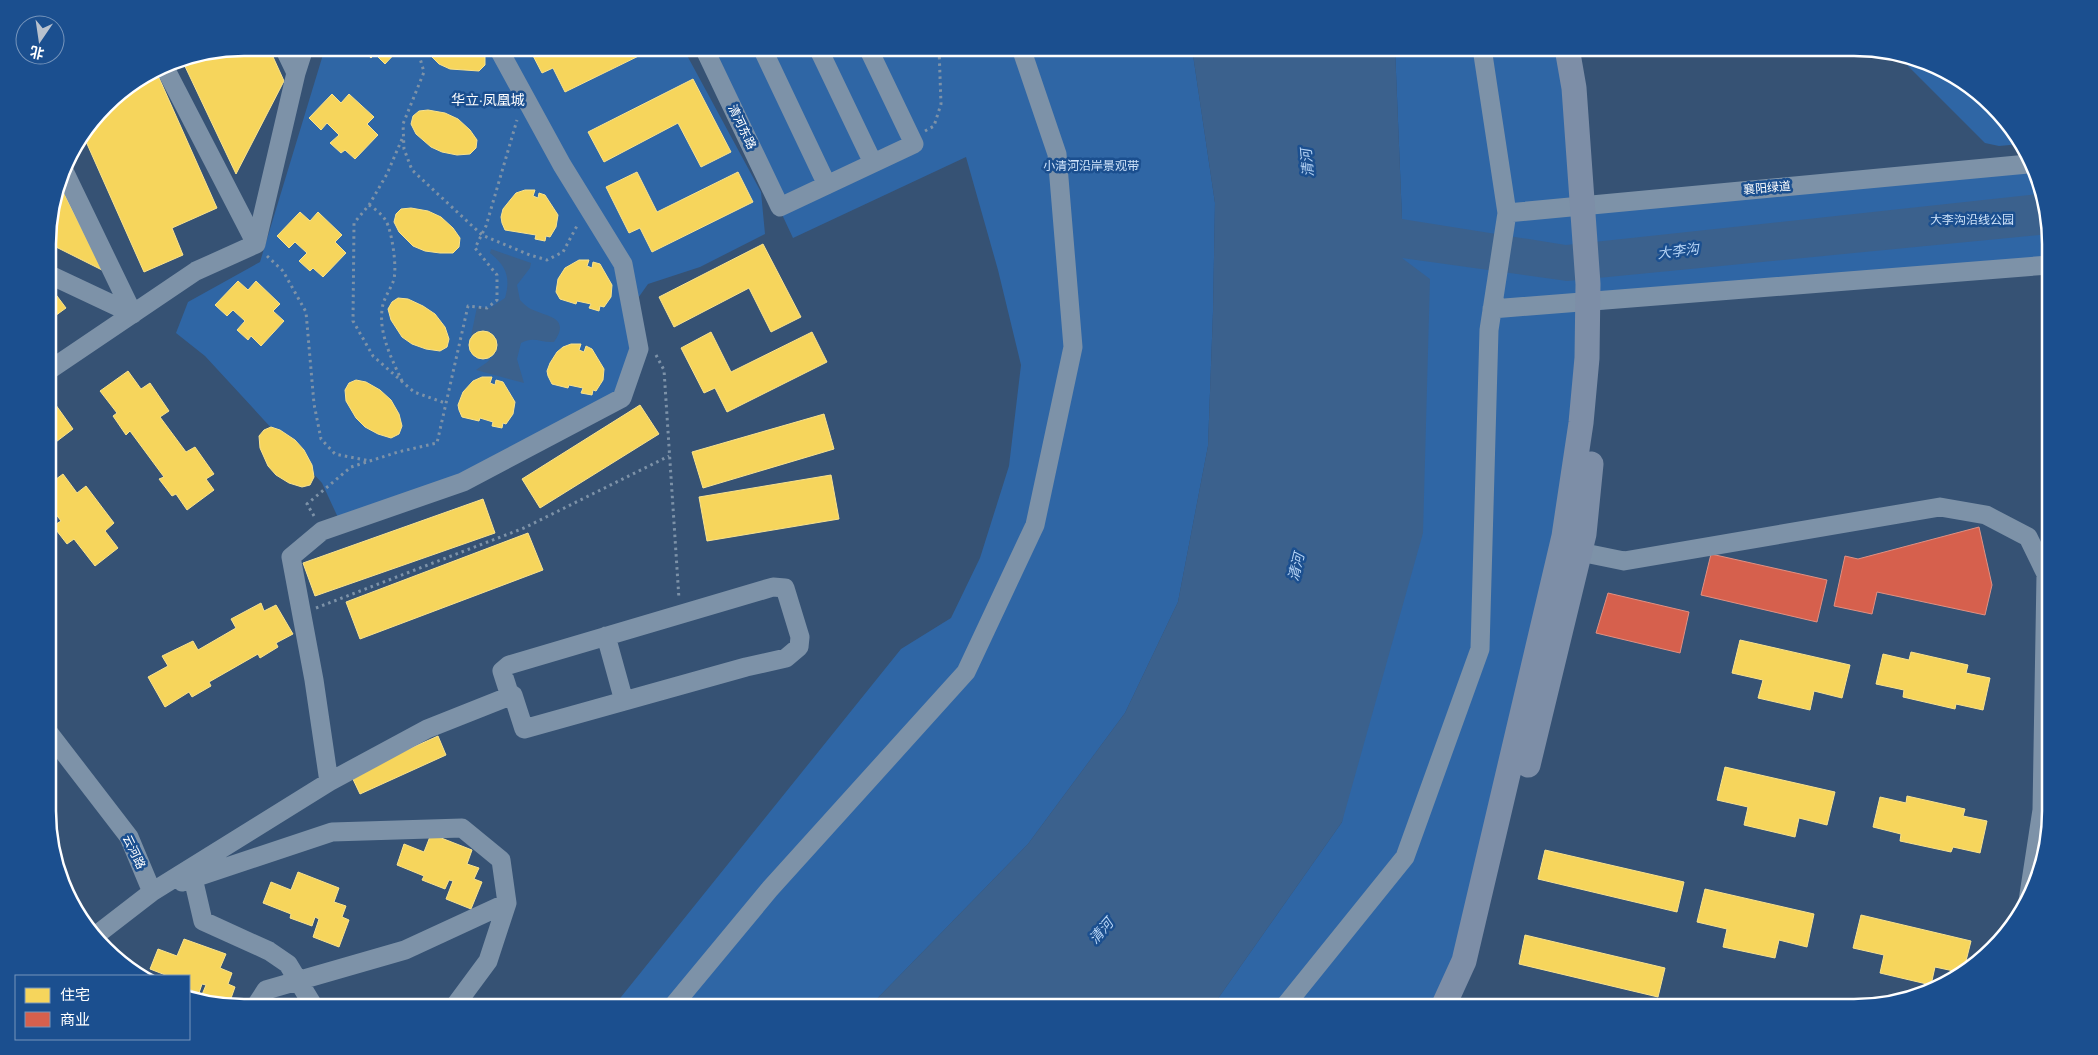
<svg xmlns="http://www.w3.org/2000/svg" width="2098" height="1055" font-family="'PT Sans','Noto Sans SC',sans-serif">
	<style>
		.green { fill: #2f66a5 }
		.water { fill: #3b618d }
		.homes { fill: #f6d55c; stroke: #f9e28d }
		.shops { fill: #d6604d; stroke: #e29082 }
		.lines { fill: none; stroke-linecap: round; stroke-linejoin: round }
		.path { stroke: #7d92a8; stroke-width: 3; stroke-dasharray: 2.5 4; stroke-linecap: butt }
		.minor { stroke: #7d92a8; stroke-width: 19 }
		.major { stroke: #7d8ea7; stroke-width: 25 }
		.labels { text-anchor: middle; stroke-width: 5; stroke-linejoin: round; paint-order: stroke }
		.street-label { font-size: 12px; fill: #fff; stroke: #1b4f8f }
		.park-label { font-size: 12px; fill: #cfe3fa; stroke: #1b4f8f }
		.neighbourhood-label { font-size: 14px; fill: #fff; stroke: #1b4f8f }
		.water-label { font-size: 14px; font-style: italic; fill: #b5d3f5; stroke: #1b4f8f }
		.rim { fill: none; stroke: #fff; stroke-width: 2.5 }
	</style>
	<rect width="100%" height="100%" fill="#365274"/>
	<path class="green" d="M325,48H683L761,192L765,234L700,267L648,284L631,308L639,349L622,398L463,482L341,524L322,483L205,356L176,333L188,302L260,262Z
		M704,48H1192L1215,203L1213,312L1208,446L1178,602L1125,713L1028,844L869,1007H613L901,649L951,618L980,558L1009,466L1021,365L998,270L966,157L793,238Z
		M1395,48H1567L1583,204L2028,164L2049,219V265L1596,310L1576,534L1443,1007H1212L1342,822L1401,257L1402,219Z
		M1901,59C1913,61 1927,63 1939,67C1964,77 2012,120 2021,144L1999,146L1985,143Z"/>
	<path class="water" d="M1192,48H1395L1402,219L1566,245L2039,194L2049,219V234L1567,281L1402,258L1430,279L1423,533L1342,822L1212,1007H869L1028,844L1125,713L1178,602L1208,446L1213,312L1215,203Z
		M491,249L531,263L530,268L517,285L520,300C523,303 526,306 529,308C545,317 572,316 554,342C541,343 534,336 521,343L517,359L524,383L476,370C481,366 491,361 494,354C504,336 488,326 471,336L477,307L490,308L505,298C511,277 506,266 490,253Z"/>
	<path class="homes" d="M245,48H269L284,81L236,174L182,60Z
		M360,48H400L385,64L375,54L371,58Z
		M423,48H479L485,57V65L479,71L450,69L439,64Z
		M529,48H567L570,52L580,48H655L565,92L553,68L542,73Z
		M156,71L217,208L172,228L183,255L144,272L84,137L114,97Z
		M693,79L731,152L701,167L678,123L604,162L588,132Z
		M332,94L341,103L349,94L374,117L367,124L378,135L355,159L345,150L341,153L330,143L339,135L327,123L321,130L309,118Z
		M428,110L445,113L458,119L470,130L477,140L476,148L470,154L457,155L442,152L431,147L416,134L411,124L413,116L419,111Z
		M637,172L657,212L738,172L753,202L652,252L640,228L629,233L606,187Z
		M60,185L102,270L48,243V232Z
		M525,190H535L533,196L538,198L539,193L545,195L558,215L556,227L550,237L546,236L545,241L535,239L536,235L505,230L502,223L501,217L503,209L511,199L516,193Z
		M411,208L428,211L441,217L453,228L460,238L459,247L453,253H440L425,251L413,246L399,232L394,222L396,214L401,209Z
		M300,212L310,221L318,212L342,235L335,242L346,253L323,277L313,268L310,271L299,261L307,253L295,242L289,248L277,236Z
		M763,244L801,317L771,332L749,288L674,327L659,297Z
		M579,260H589L587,266L592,268L593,262L600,264L612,285L611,297L604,307L600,306L599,311L589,308L591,304L577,301L576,304L560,299L556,292L558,279L565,268Z
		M238,281L248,290L256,281L280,304L273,311L284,321L261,346L251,336L248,340L237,330L245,321L233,310L227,316L215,305Z
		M48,284L66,308L48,321Z
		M398,298L408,299L423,306L435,314L445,327L449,339L447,347L440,351L426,349L412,344L402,337L391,320L388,309L392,302Z
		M469 345a14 14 0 1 1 28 0a14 14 0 1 1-28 0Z
		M711,332L731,372L812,332L827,362L727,412L715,388L704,393L681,348Z
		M571,344H581L579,350L584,352L586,346L592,349L604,369L603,380L596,391L593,390L592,395L581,393L583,388L569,385L568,388L552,384L548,376L547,371L550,363L557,352L563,347Z
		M128,371L141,389L150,383L169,411L160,417L186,452L195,447L214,474L206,479L214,490L187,510L176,494L172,496L159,479L164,477L130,431L126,435L113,416L117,413L100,391Z
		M482,377H492L490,383L495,385L496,380L503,382L515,402L513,414L506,424L503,423L502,428L492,426L493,422L480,418L479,421L462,417L459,410L458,405L463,392L473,381Z
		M356,380L366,382L380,390L391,400L399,414L402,426L399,434L391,438L378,434L365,427L356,418L346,401L345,390L349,383Z
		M48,394L73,429L48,448Z
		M640,405L659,434L540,508L522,479Z
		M824,414L834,449L703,488L692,452Z
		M271,427L280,430L295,440L304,450L312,465L314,477L310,485L302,487L289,483L276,475L268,466L260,448L259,436L264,430Z
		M63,474L77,493L86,486L114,523L105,531L118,548L95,566L74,539L67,544L53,526L61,521L49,505L48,485Z
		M831,475L839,519L707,541L699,497Z
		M483,499L495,533L315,596L303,563Z
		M528,533L543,570L360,639L346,602Z
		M261,603L264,611L276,605L293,634L276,643L278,647L260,658L258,654L209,682L211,686L192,697L189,692L165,707L148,677L168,666L162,656L193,641L198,650L236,628L231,619Z
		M1740,640L1850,665L1842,698L1814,691L1810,710L1758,698L1763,680L1732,673Z
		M1911,652L1968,665L1966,673L1990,678L1983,710L1956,704L1955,709L1903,697L1904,690L1876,684L1883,654L1909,660Z
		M438,736L446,755L360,794L351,775Z
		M1725,767L1835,792L1827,825L1799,818L1795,837L1744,825L1748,807L1717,800Z
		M1907,796L1965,809L1963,816L1987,821L1980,853L1953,847L1951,852L1900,841L1901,834L1873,827L1880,797L1906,803Z
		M431,834L472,850L467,864L479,868L474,879L482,882L471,909L446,899L453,881L449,880L445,889L422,880L424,876L397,865L404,844L424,852Z
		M1545,850L1684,882L1677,912L1538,879Z
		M298,872L339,888L334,902L346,906L342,917L349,920L339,947L313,937L319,919L315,917L312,926L290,918L291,914L263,903L271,882L291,890Z
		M1705,889L1814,914L1807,947L1779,940L1775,958L1723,947L1727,929L1697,922Z
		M1861,915L1971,941L1963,973L1935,967L1931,985L1880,973L1884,955L1853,948Z
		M1525,935L1665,968L1658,997L1519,964Z
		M184,939L226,954L220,968L232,973L228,984L235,987L229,1004L201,997L206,985L202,984L199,993L189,989V976H168L150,969L158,949L177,956Z"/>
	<path class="shops" d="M1979,527L1992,585L1985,615L1877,592L1872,614L1834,606L1845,556L1858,559Z
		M1711,554L1827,580L1817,622L1701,595Z
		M1608,593L1689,612L1680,653L1596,633Z"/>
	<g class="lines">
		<path class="path" d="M417,48L424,72L403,124L404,149L412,170L482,235L530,255L547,260L563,252L578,224
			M925,131L934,126L941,104L939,48
			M402,139L387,174L369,205L354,223L353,321L373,356L414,392L445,403
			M369,205C375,209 382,214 386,221C392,231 398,271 393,282C389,292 383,299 382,310C379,334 392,360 402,381
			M267,256L283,271L306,312L314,404L321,439L335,454L370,461
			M656,355L664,370L679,599
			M314,516L307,504L351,467L398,452L437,443L468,306L487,308L497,300V275L475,248L486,226L517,120
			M316,608L524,528L669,456
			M285,1007L293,1006"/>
		<path class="minor" d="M284,48L296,73
			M704,48L780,207L914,144L868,48
			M762,48L827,185
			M818,48L873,163
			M164,66L256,244
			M64,171L133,314
			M1507,213L2028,164
			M48,274L133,314
			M1492,309L2049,265
			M48,371L196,271L256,244L296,73L304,48
			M1580,552L1624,561L1940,507L1986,515L2028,537L2046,574L2042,810L2028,901
			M606,636L624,701
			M49,733L129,837L152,892L95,936
			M329,782L427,729L510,696L513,695L524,729L746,667L786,658L799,647L800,637L785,588L773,587L509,665L502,671L510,696
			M193,878L203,921L269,951L288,964L314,1007
			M182,882L332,832L462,828L501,860L507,903L488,961L454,1007
			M152,892L329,782L314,680L291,557L322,531L463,482L622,398L639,349L623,264L562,165L498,48
			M255,1007L266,990L405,950L507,903
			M672,1007L769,890L966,672L1035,525L1073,347L1057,154L1021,48
			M1284,1007L1405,857L1480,649L1489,330L1507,213L1482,48"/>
		<path class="major" d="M1528,765L1584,534L1591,464
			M1443,1007L1464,961L1564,536L1581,423L1587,358L1588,284L1574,88L1567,48"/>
	</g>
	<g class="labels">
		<g class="street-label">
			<text transform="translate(742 127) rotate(64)" y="4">清河东路</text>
			<text transform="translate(1767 188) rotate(-5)" y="4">襄阳绿道</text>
			<text transform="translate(134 852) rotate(64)" y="4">云河路</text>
		</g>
		<g class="park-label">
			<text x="1091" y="170">小清河沿岸景观带</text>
			<text x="1972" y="224">大李沟沿线公园</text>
		</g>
		<g class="neighbourhood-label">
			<text x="488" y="105">华立·凤凰城</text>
		</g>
		<g class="water-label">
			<text transform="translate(1307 163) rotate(-95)" y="5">清河</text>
			<text transform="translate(1678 251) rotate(-7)" y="5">大李沟</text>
			<text transform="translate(1296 567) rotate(-76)" y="5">清河</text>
			<text transform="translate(1101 931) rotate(-49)" y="5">清河</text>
		</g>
	</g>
	<path d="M0 0H2098V1055H0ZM244 56H1854A188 188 0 0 1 2042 244V811A188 188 0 0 1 1854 999H244A188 188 0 0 1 56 811V244A188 188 0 0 1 244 56Z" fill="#1b4f8f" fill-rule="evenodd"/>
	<path class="rim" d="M244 56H1854A188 188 0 0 1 2042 244V811A188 188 0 0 1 1854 999H244A188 188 0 0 1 56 811V244A188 188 0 0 1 244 56Z"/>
	<rect x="15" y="975" width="175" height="65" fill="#1b4f8f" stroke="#7695bc"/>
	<rect x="25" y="988" width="25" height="15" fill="#f6d55c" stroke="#7695bc"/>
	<text x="60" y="1000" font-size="15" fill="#ffffff">住宅</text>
	<rect x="25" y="1012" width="25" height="15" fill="#d6604d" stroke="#7695bc"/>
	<text x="60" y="1025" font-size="15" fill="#ffffff">商业</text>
	<g transform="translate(40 40) rotate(193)"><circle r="24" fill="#1b4f8f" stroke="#7695bc"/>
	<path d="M0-4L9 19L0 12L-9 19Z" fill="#b9c2ce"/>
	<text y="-8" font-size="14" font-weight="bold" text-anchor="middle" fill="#ffffff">北</text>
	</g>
</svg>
